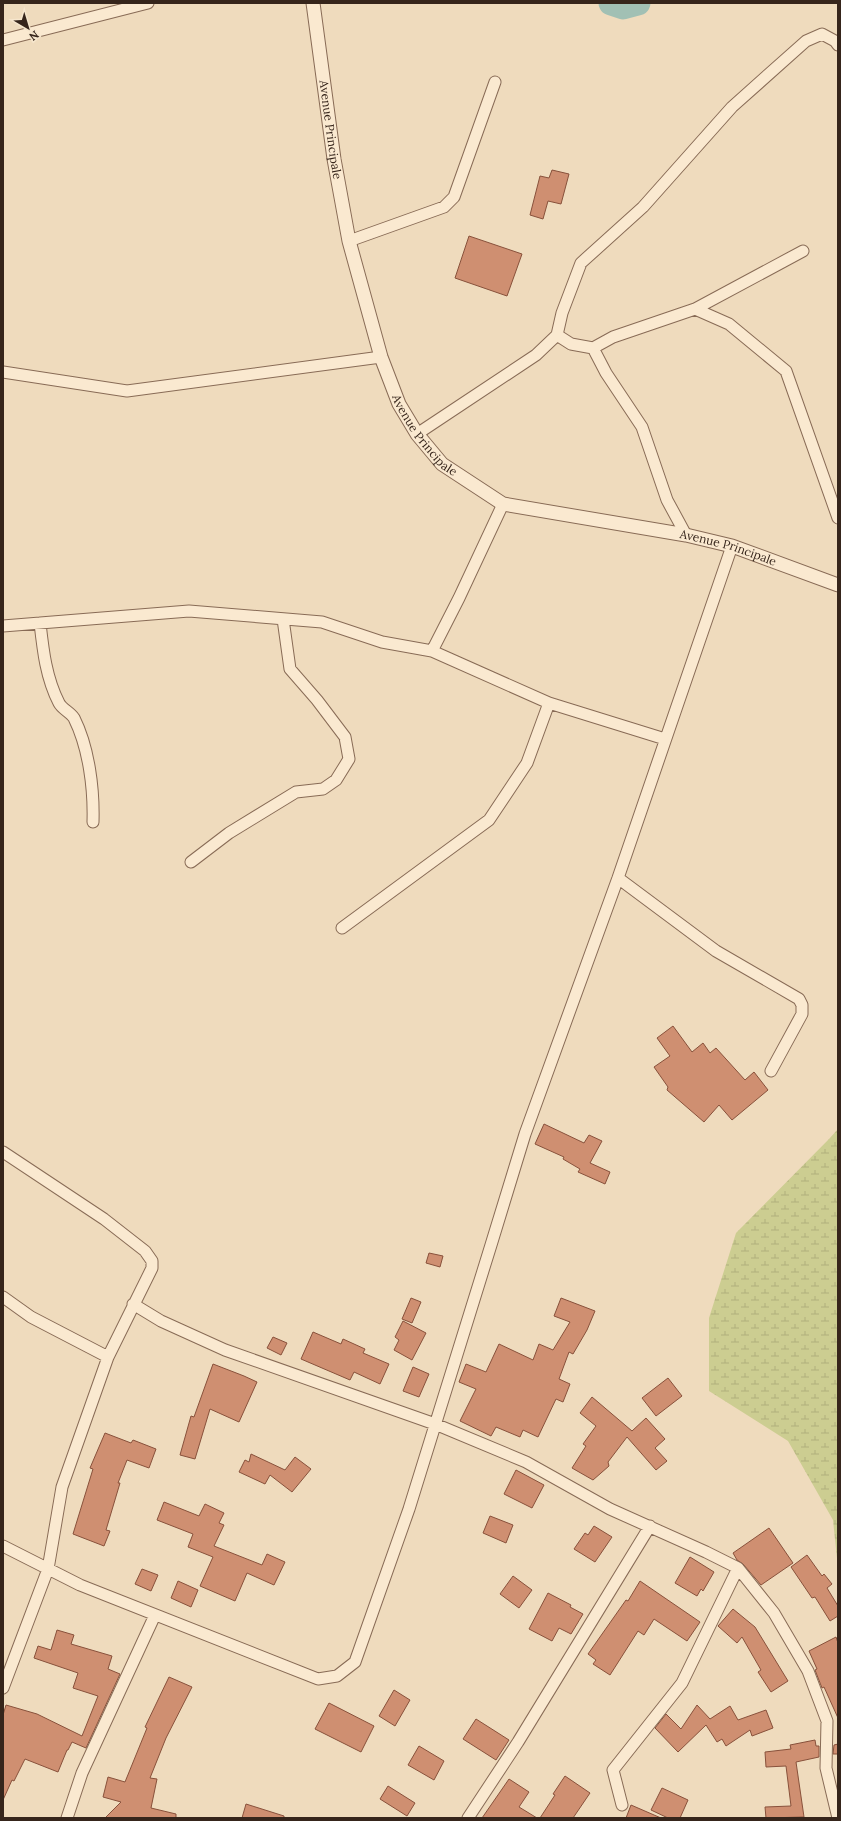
<svg xmlns="http://www.w3.org/2000/svg" width="841" height="1821" font-family="Lora,serif">
	<style>
		.wetland { fill: url(#wetland-marsh) }
		.lines { fill: none; stroke-linecap: round; stroke-linejoin: round }
		.river { stroke: #a1c0b4; stroke-width: 25 }
		.building { fill: #cf8f71; stroke: #88513b }
		.minor-casing { stroke: #886b56; stroke-width: 13 }
		.tertiary-casing { stroke: #886b56; stroke-width: 15 }
		.minor { stroke: #fae9d0; stroke-width: 11 }
		.tertiary { stroke: #fae9d0; stroke-width: 13 }
		.labels { text-anchor: middle; stroke-width: 3; stroke-linejoin: round; paint-order: stroke }
		.street-label { font-size: 12px; fill: #36251b; stroke: #f6e6cd }
	</style>
	<defs>
		<pattern id="wetland-marsh" width="20" height="14" patternUnits="userSpaceOnUse"><rect width="20" height="14" fill="#cccd91"/><path d="M1 5h8M5 5V1M11 12h8M15 12V8" fill="none" stroke="#b0b07c"/></pattern>
	</defs>
	<rect width="100%" height="100%" fill="#efdbbd"/>
	<path class="wetland" d="M838,1129V1568L833,1520L788,1441L709,1391V1318L736,1233L829,1139Z"/>
	<g class="lines">
		<path class="river" d="M611,3L623,7L638,3"/>
	</g>
	<path class="building" d="M552,170L569,174L561,204L548,201L543,219L530,215L540,176L549,178Z
		M469,236L522,254L507,296L455,278Z
		M673,1026L692,1052L703,1043L710,1053L716,1048L745,1080L754,1072L768,1090L732,1120L719,1105L704,1122L667,1090L668,1087L654,1067L670,1056L657,1038Z
		M544,1124L584,1143L589,1135L602,1141L590,1163L610,1172L605,1184L578,1172L580,1169L563,1159L564,1157L535,1144Z
		M429,1253L443,1256L440,1267L426,1263Z
		M411,1298L421,1302L412,1323L402,1319Z
		M561,1298L595,1311L587,1330L573,1354L569,1352L559,1379L570,1384L563,1402L556,1399L538,1437L523,1430L520,1437L496,1427L491,1436L460,1421L476,1389L459,1382L466,1364L486,1372L499,1344L533,1360L539,1344L553,1350L570,1322L554,1316Z
		M403,1321L426,1333L412,1360L394,1350L399,1340L395,1337Z
		M313,1332L341,1344L343,1339L365,1349L363,1353L389,1364L380,1384L354,1372L350,1380L301,1359Z
		M273,1337L287,1343L281,1355L267,1348Z
		M213,1364L244,1376L257,1382L239,1422L210,1409L195,1459L180,1455L191,1416L194,1417Z
		M413,1367L429,1374L419,1397L403,1391Z
		M668,1378L682,1396L656,1416L642,1398Z
		M592,1397L632,1431L646,1418L665,1439L655,1448L667,1461L656,1470L627,1437L608,1462L609,1466L593,1480L572,1468L586,1446L583,1444L596,1426L580,1413Z
		M105,1433L131,1443L133,1440L156,1449L149,1468L127,1460L118,1483H120L106,1530L110,1531L104,1546L73,1534L93,1469L90,1468Z
		M251,1454L285,1470L295,1457L311,1469L292,1492L270,1475L265,1484L239,1472L245,1460L249,1462Z
		M516,1470L544,1485L532,1508L504,1494Z
		M164,1502L199,1516L205,1504L224,1513L219,1523L224,1525L214,1546L262,1565L267,1554L285,1562L274,1585L247,1573L235,1601L200,1586L213,1557L188,1547L193,1534L157,1520Z
		M490,1516L513,1525L506,1543L483,1533Z
		M594,1526L612,1537L595,1562L574,1549L585,1533L588,1535Z
		M769,1528L793,1563L761,1585L743,1564L737,1560L733,1553Z
		M807,1555L822,1576L824,1574L832,1584L827,1588L838,1606V1616L830,1621L815,1597L812,1598L791,1567Z
		M690,1557L714,1572L703,1591L701,1589L697,1596L675,1583Z
		M142,1569L158,1575L151,1591L135,1584Z
		M513,1576L532,1590L519,1608L500,1594Z
		M178,1581L198,1590L191,1607L171,1598Z
		M640,1581L700,1622L687,1641L654,1619L644,1635L638,1631L610,1675L593,1664L596,1660L588,1654L626,1600L628,1601Z
		M548,1593L571,1605L570,1607L583,1614L571,1634L559,1628L552,1641L529,1629Z
		M733,1609L755,1627L788,1681L771,1692L758,1672L761,1670L742,1637L737,1643L718,1626Z
		M57,1630L74,1635L71,1644L112,1656L108,1669L120,1674L86,1748L72,1742L68,1750H67L58,1772L25,1759L14,1781L12,1780L3,1800V1715L6,1705L37,1714L82,1736L98,1696L73,1688L78,1673L34,1658L38,1646L51,1650Z
		M836,1637L838,1643V1718L824,1687L822,1688L815,1670L817,1669L809,1651Z
		M169,1677L192,1687L166,1738L150,1778L157,1779L151,1808L176,1814V1818H105L121,1802L103,1797L108,1777L125,1782L147,1728L145,1727Z
		M394,1690L410,1700L395,1726L379,1716Z
		M329,1703L374,1726L361,1752L315,1729Z
		M697,1705L710,1719L730,1706L738,1720L766,1710L773,1728L752,1736L750,1730L726,1746L722,1739L717,1742L706,1725L678,1752L655,1728L666,1714L681,1729Z
		M476,1719L509,1740L496,1760L463,1739Z
		M815,1740L816,1746H819V1757L796,1762L804,1817L766,1818L765,1807L791,1806L786,1766L766,1767L765,1752L791,1749L790,1745Z
		M838,1744V1754H833L834,1745Z
		M419,1746L444,1761L434,1780L408,1765Z
		M565,1776L590,1793L573,1818H540L555,1795L553,1794Z
		M509,1779L529,1792L519,1807L537,1818H482Z
		M388,1786L415,1803L407,1816L380,1799Z
		M662,1788L688,1800L680,1818H668L651,1810Z
		M246,1804L284,1816V1818H242Z
		M631,1805L661,1818H626Z"/>
	<g class="lines">
		<defs>
			<path id="minor" d="M3,40L148,3
				M349,241L444,207L454,197L495,82
				M695,309L803,251
				M557,335L571,344L593,348L613,337L695,309L729,324L786,371L838,518
				M593,348L606,373L642,427L667,500L686,535
				M3,372L127,391L381,357
				M417,434L536,355L557,335L562,313L581,263L643,207L732,107L806,41L822,34L835,41L838,45
				M40,623C43,650 46,678 59,703C62,709 70,712 74,718C89,748 94,789 93,822
				M3,626L189,611L322,622L382,642L432,651L459,598L503,504
				M432,651L549,703L665,739
				M191,862L229,833L296,792L323,789L336,780L349,759L345,737L317,700L290,669L283,619
				M618,878L716,951L799,999L802,1005V1014L771,1071
				M342,928L489,820L527,763L549,703
				M3,1152L104,1219L145,1251L152,1261V1268L108,1357L62,1487L48,1569L3,1688
				M3,1297L31,1317L108,1357
				M133,1304L161,1321L225,1350L435,1424L526,1462L610,1509L706,1552L738,1568L774,1613L808,1671L827,1721L826,1768L838,1818
				M3,1546L80,1585L318,1679L337,1676L355,1662L409,1509L491,1245L525,1134L618,878L732,546
				M622,1805L613,1770L682,1683L738,1568
				M67,1818L82,1773L155,1615
				M468,1818L518,1742L650,1526"/>
			<g id="tertiary">
				<path id="s1" d="M313,3L334,159L349,241L381,357L399,404L417,434L442,464L503,504L686,535L732,546L838,585"/>
			</g>
		</defs>
		<use href="#minor" class="minor-casing"/>
		<use href="#tertiary" class="tertiary-casing"/>
		<use href="#minor" class="minor"/>
		<use href="#tertiary" class="tertiary"/>
	</g>
	<g class="labels">
		<g class="street-label">
			<text dy="4" stroke="none"><textPath href="#s1" startOffset="128">Avenue Principale</textPath></text>
			<text dy="4" stroke="none"><textPath href="#s1" startOffset="452">Avenue Principale</textPath></text>
			<text dy="4" stroke="none"><textPath href="#s1" startOffset="788">Avenue Principale</textPath></text>
		</g>
	</g>
	<rect width="841" height="1821" fill="none" stroke="#36251b" stroke-width="8"/>
	<g transform="translate(28 28) rotate(142)" stroke="#f6e6cd" stroke-width="3" paint-order="stroke">
	<path d="M0-3L7 15L0 10L-7 15Z" fill="#36251b"/>
	<text y="-6" font-size="11" font-weight="bold" text-anchor="middle" fill="#36251b">N</text>
	</g>
</svg>
